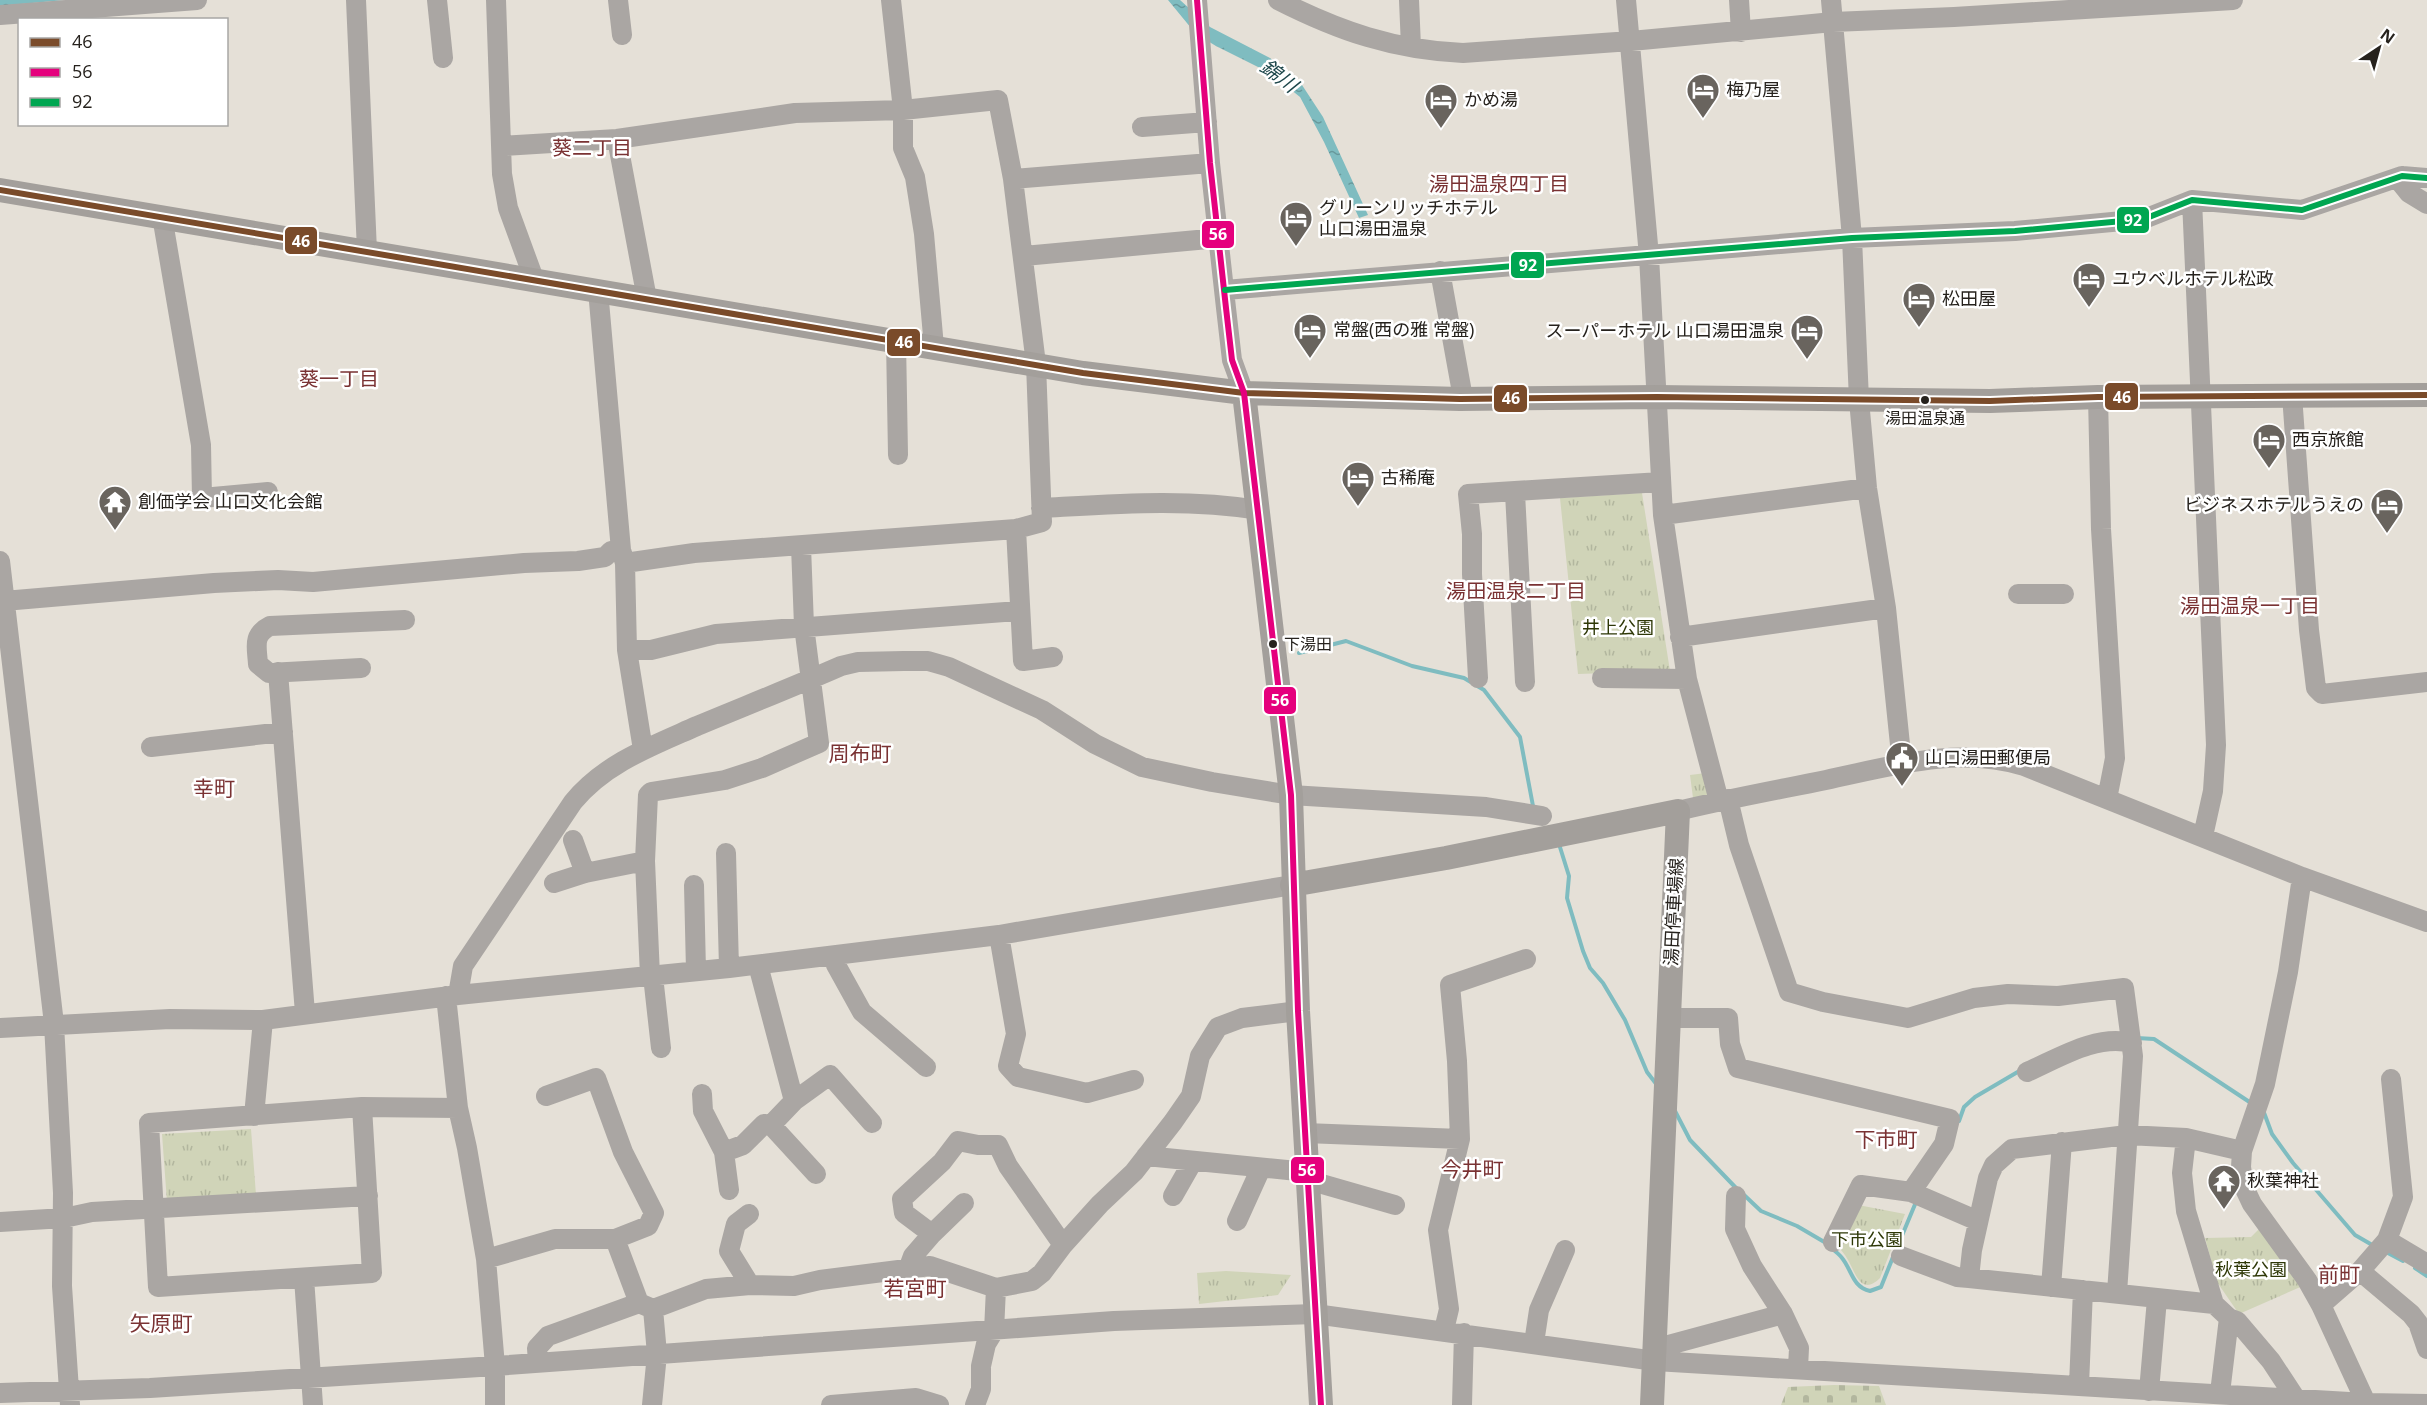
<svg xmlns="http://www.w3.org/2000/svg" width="2427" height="1405" font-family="'Open Sans','Noto Sans JP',sans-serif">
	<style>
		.grass { fill: url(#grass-tufts) }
		.cemetery { fill: url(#cemetery-stones) }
		.water { fill: url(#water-ripples) }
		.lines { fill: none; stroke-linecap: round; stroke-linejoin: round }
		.stream { stroke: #7fbcc0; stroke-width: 4 }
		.minor { stroke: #aaa6a3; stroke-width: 20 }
		.major { stroke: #a39f9b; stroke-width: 24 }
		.bus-1-casing { stroke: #fff; stroke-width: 10 }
		.bus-2-casing { stroke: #fff; stroke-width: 10 }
		.bus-3-casing { stroke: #fff; stroke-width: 10 }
		.bus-1 { stroke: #7a4b2a; stroke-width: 6 }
		.bus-2 { stroke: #e5007d; stroke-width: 6 }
		.bus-3 { stroke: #00a651; stroke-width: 6 }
		.bus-dot { fill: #26221d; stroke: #fff; stroke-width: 2 }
		.labels { text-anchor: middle; stroke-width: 5; stroke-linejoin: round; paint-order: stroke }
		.bus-label { font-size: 16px; fill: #26221d; stroke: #fff }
		.poi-label { font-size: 18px; fill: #26221d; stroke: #fff; text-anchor: start }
		.park-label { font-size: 18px; fill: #2e3807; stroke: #fff }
		.street-label { font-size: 18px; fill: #26221d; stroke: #fff }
		.water-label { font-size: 20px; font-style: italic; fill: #1e474b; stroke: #fff }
		.neighbourhood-label { font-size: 20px; fill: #7a3233; stroke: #fff }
		.quarter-label { font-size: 21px; fill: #7a3233; stroke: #fff }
		.line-badge { stroke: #fff; stroke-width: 2 }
		.badge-label { font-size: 16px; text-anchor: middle; font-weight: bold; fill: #fff }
	</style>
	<defs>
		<pattern id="grass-tufts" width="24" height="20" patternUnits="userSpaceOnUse" patternTransform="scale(1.5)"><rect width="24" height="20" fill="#d0d4b8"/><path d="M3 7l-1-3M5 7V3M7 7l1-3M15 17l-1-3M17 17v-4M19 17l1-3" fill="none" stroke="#b2b69e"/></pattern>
		<pattern id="cemetery-stones" width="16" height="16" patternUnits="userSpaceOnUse" patternTransform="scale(1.5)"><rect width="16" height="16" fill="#d0d4b8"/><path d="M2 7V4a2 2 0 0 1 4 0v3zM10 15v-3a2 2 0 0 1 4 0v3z" fill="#b2b69e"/></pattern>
		<pattern id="water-ripples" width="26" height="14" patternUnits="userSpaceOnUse" patternTransform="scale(1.5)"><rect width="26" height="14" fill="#7fbcc0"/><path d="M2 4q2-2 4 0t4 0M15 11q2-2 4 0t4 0" fill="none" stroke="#68989b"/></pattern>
	</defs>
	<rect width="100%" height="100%" fill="#e5e0d7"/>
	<path class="grass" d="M1642,493L1670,671L1578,674L1560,498Z
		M1706,773L1710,791L1707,795L1693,798L1690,775Z
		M251,1129L256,1195L167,1202L162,1134Z
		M1858,1205L1905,1214L1880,1278C1861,1297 1855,1272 1848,1260C1845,1254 1840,1249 1836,1244Z
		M2262,1226L2305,1285L2239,1314L2217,1282L2205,1238L2251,1237Z
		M1226,1271L1291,1275L1278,1295L1199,1304L1197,1273Z"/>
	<path class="cemetery" d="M1834,1385L1879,1386L1886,1405H1781L1788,1387Z"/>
	<path class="water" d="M0,0H65L0,6Z
		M1168,0H1180L1210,27L1270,58L1302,85L1323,117L1368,215L1359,218L1324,142L1300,97L1270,73L1216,46L1196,34Z"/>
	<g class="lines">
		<path class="stream" d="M1299,653L1346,641L1412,666L1464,678L1484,690L1520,737L1533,806
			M1559,844L1569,876L1567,898L1583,951L1590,968L1603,983L1625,1020L1647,1072L1657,1085
			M2137,1038L2154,1039L2251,1103
			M2263,1110L2272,1134L2293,1163L2355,1235L2374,1246
			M1675,1111L1690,1140L1737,1189
			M1959,1121L1964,1107L1975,1097L2021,1070
			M1743,1194L1761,1211L1797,1226L1826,1243
			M1831,1248C1835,1251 1840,1255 1842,1258C1852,1270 1852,1287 1870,1291L1881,1287L1893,1257
			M1896,1250L1916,1202
			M2386,1252L2403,1261
			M2415,1268L2427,1276"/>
		<path class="minor" d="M356,0L367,251
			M437,0L443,58
			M496,0L502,174L508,208L534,279
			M618,0L622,35
			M891,0L903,110V148L915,177L924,234L934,347
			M1197,0L1210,163L1226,308L1232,360L1244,393
			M1278,0C1339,31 1394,50 1463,53L1631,41L1833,22L1954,17L2233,0
			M1409,0L1411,47
			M1626,0L1649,256L1663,515L1687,679L1719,801
			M1739,0L1741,32
			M1831,0L1852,238L1859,400L1867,488L1886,608L1902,764
			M0,15L197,0
			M1142,127L1207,122
			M617,139L647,299
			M502,146L617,139L795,113L903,110L998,100L1013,179
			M2402,176L2401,183L2409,193L2427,204
			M2192,200L2216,745L2213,791L2203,836
			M162,216L201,445L202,498L268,492
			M1024,256L1219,238
			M1440,271L1463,398
			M598,290L621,550L625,563L627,650L643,750
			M1225,290L1852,238L2015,231L2144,219L2192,200L2302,210L2402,176L2427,178
			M896,340L898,455
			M2292,395L2309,630L2316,688L2322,694L2427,682
			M2098,397L2101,529L2115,758L2107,799
			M1515,493L1525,682
			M1041,508C1114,504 1187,498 1259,510
			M1663,515L1867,488
			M1016,529L1023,661L1053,657
			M0,561L54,1024L63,1193L62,1286L70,1405
			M625,563L694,553L1016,529L1042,522L1036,364L1013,179L1210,163
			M2018,594H2064
			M4,601L214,583L278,580L313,582L524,563L578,561L605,557L611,551L621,550
			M1680,637L1886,608
			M627,650H651L716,634L1019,611
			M361,668L269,673L258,664C257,647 252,635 270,626L405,620
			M278,672L305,1013
			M1478,678L1472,574V534L1468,494L1661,482
			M1602,678L1687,679
			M151,747L283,732
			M1728,799L1739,845L1789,992L1823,1002L1908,1018L1974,998L2008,994L2058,996L2124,988L2133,1056L2117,1293
			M1678,811C1727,799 1777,790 1826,780C1892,766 1958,746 2024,766L2302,877L2427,922
			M573,840L585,873
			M726,853L729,968
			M2302,877L2288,972L2265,1084L2242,1151L2241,1167L2244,1187L2252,1204L2307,1280L2321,1305L2367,1405
			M554,883L585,873L645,861
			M694,885L696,971
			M999,935L1016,1034L1008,1066L1018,1077L1087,1093L1134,1080
			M834,956L836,965L862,1012L926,1067
			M650,976L645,861L648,795L651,792L725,780L762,768L819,743L804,626L801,546
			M653,976L661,1048
			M458,995L463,966L573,802C605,763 652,746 697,726C745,706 793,687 841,666L858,662L904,661H928L949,667L1042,710L1095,744L1142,767L1212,782L1291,795L1486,807L1542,816
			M446,996L458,1108L467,1148L486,1259L495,1366V1405
			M1670,1018H1728L1730,1044L1738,1068L1950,1119L1944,1144L1911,1192
			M0,1028L170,1019L263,1020L458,995L729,968L999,935L1292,885
			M2027,1072C2059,1058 2096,1034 2132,1043
			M702,1094L703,1111L724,1152L743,1145L764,1124L771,1125L794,1101L758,965
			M794,1101L830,1075L872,1123
			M362,1107L372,1273L158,1287L149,1123L362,1107L458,1108
			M254,1116L263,1020
			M771,1125L816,1174
			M1305,1133L1460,1139
			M2186,1138L2182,1173L2186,1211L2214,1304L2229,1318L2237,1321L2271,1361L2296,1399
			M724,1152L729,1190
			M1146,1156L1307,1172
			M1308,1180L1395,1205
			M1173,1196L1193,1161
			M1736,1196L1735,1229L1752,1266L1783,1314L1799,1348L1798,1368
			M749,1214L736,1224L729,1251L750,1285
			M1237,1221L1261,1168
			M0,1222L64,1218L92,1212L368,1196
			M932,1234L964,1203
			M615,1239L639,1303
			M2387,1240L2403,1197L2391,1079
			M1833,1242L1861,1185L1911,1192L1978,1221
			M1901,1256L1957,1277L1969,1278
			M486,1259L555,1239H615L648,1226L654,1213L623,1152L596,1078L546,1096
			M909,1267L913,1256L932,1234L904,1213L902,1199L942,1162L958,1141L978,1145H998L1008,1166L1063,1245
			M2360,1271L2411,1314L2418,1323L2427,1349
			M304,1278L313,1405
			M2051,1287L2062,1142
			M2214,1304L1969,1278L1972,1250L1988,1178L1994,1165L2012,1149L2127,1135L2186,1138L2242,1151
			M2321,1305L2360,1271L2387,1240L2427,1264
			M1444,1330L1449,1309L1438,1230L1460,1139L1457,1061L1450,985L1526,959
			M1534,1343L1539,1310L1565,1250
			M1654,1349L1783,1314
			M538,1362L537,1348L548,1336L639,1303L653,1309L706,1289L750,1285L794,1286L820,1280L930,1266L996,1288L1032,1281L1042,1273L1063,1245L1100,1204L1134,1172L1173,1122L1191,1096L1200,1056L1218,1027L1242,1018L1298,1011
			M2079,1385L2083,1290
			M2149,1391L2157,1299
			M0,1393L150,1388L495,1366L1114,1321L1315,1314L1655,1361L2366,1403L2427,1404
			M2220,1393L2229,1318
			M652,1405L657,1354L653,1309
			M831,1405L916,1398L939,1405
			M975,1405L981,1389V1366L986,1344L994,1331L996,1288
			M1462,1405L1464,1333"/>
		<path class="major" d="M0,190L1083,373L1244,393L1460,399L1657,397L1990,401L2098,397L2427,395
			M1244,393L1291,795L1298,1011L1321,1405
			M1292,885L1446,858L1678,811L1652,1405"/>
		<defs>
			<path id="bus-1" d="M0,190L1083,373L1244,393L1460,399L1657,397L1990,401L2098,397L2427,395"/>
			<path id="bus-2" d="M1197,0L1210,163L1226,308L1232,360L1244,393L1291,795L1298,1011L1321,1405"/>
			<path id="bus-3" d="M1225,290L1852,238L2015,231L2144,219L2192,200L2302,210L2402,176L2427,178"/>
		</defs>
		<use href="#bus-1" class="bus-1-casing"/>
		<use href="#bus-2" class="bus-2-casing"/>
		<use href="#bus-3" class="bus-3-casing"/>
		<use href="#bus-1" class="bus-1"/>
		<use href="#bus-2" class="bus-2"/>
		<use href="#bus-3" class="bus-3"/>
	</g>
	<defs>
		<symbol id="hotel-pin" viewBox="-11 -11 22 30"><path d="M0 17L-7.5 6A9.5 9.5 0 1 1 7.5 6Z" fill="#69645e" stroke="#fff"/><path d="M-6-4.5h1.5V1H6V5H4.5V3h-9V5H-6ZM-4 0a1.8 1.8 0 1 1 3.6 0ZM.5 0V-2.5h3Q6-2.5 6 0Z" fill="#fff"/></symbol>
		<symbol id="temple-pin" viewBox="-11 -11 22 30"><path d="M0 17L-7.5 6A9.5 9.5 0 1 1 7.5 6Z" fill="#69645e" stroke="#fff"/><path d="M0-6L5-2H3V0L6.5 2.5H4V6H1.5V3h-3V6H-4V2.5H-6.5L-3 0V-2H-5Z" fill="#fff"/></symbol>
		<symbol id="civic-pin" viewBox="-11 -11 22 30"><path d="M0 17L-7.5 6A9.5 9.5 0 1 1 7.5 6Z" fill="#69645e" stroke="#fff"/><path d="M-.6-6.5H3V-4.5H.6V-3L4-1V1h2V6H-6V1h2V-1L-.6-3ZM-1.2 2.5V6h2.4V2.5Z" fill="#fff"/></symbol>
	</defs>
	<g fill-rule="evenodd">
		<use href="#hotel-pin" x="1684" y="71" width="38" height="52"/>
		<use href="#hotel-pin" x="1422" y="81" width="38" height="52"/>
		<use href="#hotel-pin" x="1277" y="199" width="38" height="52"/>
		<use href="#hotel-pin" x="2070" y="260" width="38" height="52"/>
		<use href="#hotel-pin" x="1900" y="280" width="38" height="52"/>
		<use href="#hotel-pin" x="1291" y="311" width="38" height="52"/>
		<use href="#hotel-pin" x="1788" y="312" width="38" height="52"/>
		<use href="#hotel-pin" x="2250" y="421" width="38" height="52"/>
		<use href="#hotel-pin" x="1339" y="459" width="38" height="52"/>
		<use href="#temple-pin" x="96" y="483" width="38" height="52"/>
		<use href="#hotel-pin" x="2368" y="486" width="38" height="52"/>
		<use href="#civic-pin" x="1883" y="739" width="38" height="52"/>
		<use href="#temple-pin" x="2205" y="1162" width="38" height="52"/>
	</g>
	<g class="bus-dot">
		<circle cx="1925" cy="400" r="5"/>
		<circle cx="1273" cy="644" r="5"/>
	</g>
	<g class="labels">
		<g class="bus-label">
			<text x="1925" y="424">湯田温泉通</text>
			<text x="1284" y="650" text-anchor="start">下湯田</text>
		</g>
		<g class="poi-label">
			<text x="1726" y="96">梅乃屋</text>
			<text x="1464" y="106">かめ湯</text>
			<text x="1319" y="214">グリーンリッチホテル<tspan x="1319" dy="21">山口湯田温泉</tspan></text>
			<text x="2112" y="285">ユウベルホテル松政</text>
			<text x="1942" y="305">松田屋</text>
			<text x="1333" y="336">常盤(西の雅 常盤)</text>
			<text x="1784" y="337" text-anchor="end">スーパーホテル 山口湯田温泉</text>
			<text x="2292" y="446">西京旅館</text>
			<text x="1381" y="484">古稀庵</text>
			<text x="138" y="508">創価学会 山口文化会館</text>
			<text x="2364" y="511" text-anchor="end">ビジネスホテルうえの</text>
			<text x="1925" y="764">山口湯田郵便局</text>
			<text x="2247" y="1187">秋葉神社</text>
		</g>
		<g class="park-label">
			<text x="1618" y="634">井上公園</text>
			<text x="1867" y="1246">下市公園</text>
			<text x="2251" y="1276">秋葉公園</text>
		</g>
		<g class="street-label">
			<text transform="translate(1674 912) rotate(-87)" y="6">湯田停車場線</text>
		</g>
		<g class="water-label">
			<text transform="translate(1279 76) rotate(37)" y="7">錦川</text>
		</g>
		<g class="neighbourhood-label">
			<text x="592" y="155">葵二丁目</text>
			<text x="1499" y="191">湯田温泉四丁目</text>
			<text x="339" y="386">葵一丁目</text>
			<text x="1516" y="598">湯田温泉二丁目</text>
			<text x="2250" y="613">湯田温泉一丁目</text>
		</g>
		<g class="quarter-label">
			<text x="860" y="761">周布町</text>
			<text x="214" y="796">幸町</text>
			<text x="1886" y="1147">下市町</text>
			<text x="1472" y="1177">今井町</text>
			<text x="2339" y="1282">前町</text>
			<text x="915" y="1296">若宮町</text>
			<text x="161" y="1331">矢原町</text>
		</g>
	</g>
	<g class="line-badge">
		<rect x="2116" y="206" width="34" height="28" rx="6" fill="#00a651"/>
		<rect x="1201" y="220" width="34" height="29" rx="6" fill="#e5007d"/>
		<rect x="284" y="226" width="34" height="29" rx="6" fill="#7a4b2a"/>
		<rect x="1510" y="251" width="35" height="28" rx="6" fill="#00a651"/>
		<rect x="886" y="328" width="35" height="29" rx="6" fill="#7a4b2a"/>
		<rect x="2104" y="382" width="35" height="29" rx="6" fill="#7a4b2a"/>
		<rect x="1493" y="384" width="35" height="29" rx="6" fill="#7a4b2a"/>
		<rect x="1263" y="686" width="34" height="29" rx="6" fill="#e5007d"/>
		<rect x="1290" y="1156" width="35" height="28" rx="6" fill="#e5007d"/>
	</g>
	<g class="badge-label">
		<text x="2133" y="226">92</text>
		<text x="1218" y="240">56</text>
		<text x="301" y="247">46</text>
		<text x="1528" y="271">92</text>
		<text x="904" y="348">46</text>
		<text x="2122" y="403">46</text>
		<text x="1511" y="404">46</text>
		<text x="1280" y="706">56</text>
		<text x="1307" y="1176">56</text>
	</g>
	<rect x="18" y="18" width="210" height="108" fill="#ffffff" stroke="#a8a7a5" stroke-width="1.5"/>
	<rect x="30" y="38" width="30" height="9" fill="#7a4b2a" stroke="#a8a7a5" stroke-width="1.5"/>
	<text x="72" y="48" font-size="18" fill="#26221d">46</text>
	<rect x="30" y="68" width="30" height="9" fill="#e5007d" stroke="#a8a7a5" stroke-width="1.5"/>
	<text x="72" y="78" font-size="18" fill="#26221d">56</text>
	<rect x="30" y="98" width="30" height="9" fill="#00a651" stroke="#a8a7a5" stroke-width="1.5"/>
	<text x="72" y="108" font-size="18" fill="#26221d">92</text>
	<g transform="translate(2379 48) rotate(36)" stroke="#ffffff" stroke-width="4.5" paint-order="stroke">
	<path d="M0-4.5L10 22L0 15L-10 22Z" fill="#26221d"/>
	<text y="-9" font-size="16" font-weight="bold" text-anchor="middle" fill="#26221d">N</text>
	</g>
</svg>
